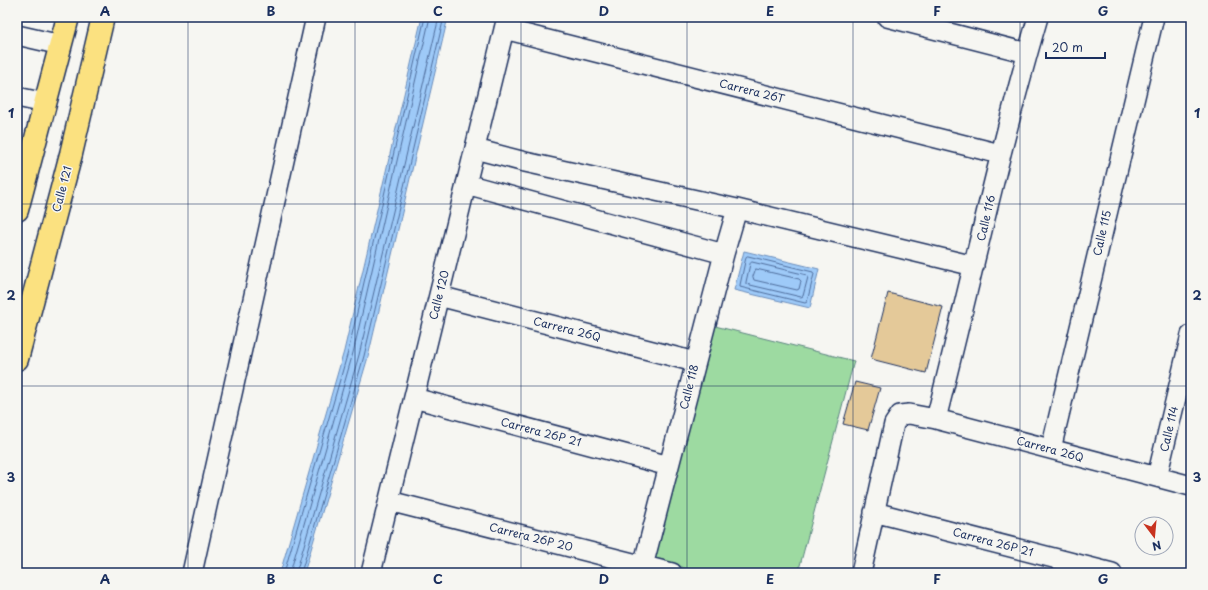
<svg xmlns="http://www.w3.org/2000/svg" width="1208" height="590" font-family="'Playpen Sans',sans-serif">
	<style>
		.green { fill: #9ddaa1; stroke: #5c8480 }
		.water { fill: #9ecaf8; stroke: #6a8cba }
		.lines { fill: none; stroke-linecap: round; stroke-linejoin: round }
		.shore { stroke: #4f6d9c; stroke-width: 1 }
		.building { fill: #e4c999; stroke: #1b2f5e }
		.minor-casing { stroke: #1b2f5e; stroke-width: 22 }
		.major-casing { stroke: #1b2f5e; stroke-width: 25 }
		.minor { stroke: #f6f6f2; stroke-width: 19 }
		.major { stroke: #fbe180; stroke-width: 22 }
		.grid { fill: none; stroke: #1b2f5e; stroke-width: 1; stroke-opacity: 0.55 }
		.labels { text-anchor: middle; stroke-width: 3; stroke-linejoin: round; paint-order: stroke }
		.street-label { font-size: 11px; fill: #1b2f5e; stroke: #f6f6f2 }
		.neatline { fill: none; stroke: #1b2f5e; stroke-width: 1.5 }
		.grid-label { font-size: 13px; text-anchor: middle; font-weight: bold; fill: #1b2f5e }
	</style>
	<rect width="100%" height="100%" fill="#f6f6f2"/>
	<filter id="ink" filterUnits="userSpaceOnUse"><feTurbulence type="fractalNoise" baseFrequency=".025" numOctaves="2"/><feDisplacementMap in="SourceGraphic" scale="8" xChannelSelector="R" yChannelSelector="G"/><feConvolveMatrix kernelMatrix="1 2 1 2 8 2 1 2 1" color-interpolation-filters="sRGB"/></filter>
	<g filter="url(#ink)">
		<path class="green" d="M711,325L854,361L798,573H705L650,559Z"/>
		<path class="water" d="M422,17H448L368,357L304,573H280L344,351Z
			M744,251L819,269L810,308L734,290Z"/>
		<g class="lines">
			<path class="shore" d="M748,256L813,272L814,274L807,302L805,303L740,287V285L746,257Z
				M752,262L807,275L808,277L803,296L801,297L746,284V282L750,264Z
				M756,269L799,279L801,281L799,289L797,290L754,280L753,277Z
				M284,573L348,352L425,17
				M290,573L353,353L430,17
				M296,573L359,355L439,17
				M301,573L364,356L444,17"/>
		</g>
		<path class="building" d="M888,293L943,307L926,373L871,359Z
			M855,382L880,388L868,430L843,424Z"/>
		<g class="lines">
			<defs>
				<path id="minor" d="M887,17L1027,53
					M504,29L1000,154
					M17,35L61,45
					M17,97L45,103
					M475,149L525,162L737,209L974,266
					M466,184L724,254
					M439,296L695,362
					M414,398L669,466
					M936,419C970,285 999,150 1038,17
					M1051,449L1154,17
					M1157,477L1191,335
					M389,501L672,573
					M874,512L1112,573
					M643,566L724,254L737,209
					M192,573L316,17
					M371,573L507,17
					M861,573L894,424L900,415L909,414L936,419L1191,486"/>
				<path id="major" d="M17,210L68,17
					M17,359L71,154L103,17"/>
			</defs>
			<use href="#minor" class="minor-casing"/>
			<use href="#major" class="major-casing"/>
			<use href="#minor" class="minor"/>
			<use href="#major" class="major"/>
		</g>
	</g>
	<path class="grid" d="M188,17V573M355,17V573M521,17V573M687,17V573M853,17V573M1020,17V573M17,204H1191M17,386H1191"/>
	<g class="labels">
		<g class="street-label">
			<text transform="translate(752 91) rotate(14)" y="4">Carrera 26T</text>
			<text transform="translate(62 189) rotate(-75)" y="4">Calle 121</text>
			<text transform="translate(986 218) rotate(-77)" y="4">Calle 116</text>
			<text transform="translate(1102 233) rotate(-77)" y="4">Calle 115</text>
			<text transform="translate(439 295) rotate(-76)" y="4">Calle 120</text>
			<text transform="translate(567 329) rotate(14)" y="4">Carrera 26Q</text>
			<text transform="translate(689 387) rotate(-76)" y="4">Calle 118</text>
			<text transform="translate(1169 429) rotate(-77)" y="4">Calle 114</text>
			<text transform="translate(541 432) rotate(15)" y="4">Carrera 26P 21</text>
			<text transform="translate(1050 449) rotate(15)" y="4">Carrera 26Q</text>
			<text transform="translate(531 537) rotate(14)" y="4">Carrera 26P 20</text>
			<text transform="translate(993 542) rotate(15)" y="4">Carrera 26P 21</text>
		</g>
	</g>
	<rect width="1208" height="590" fill="none" stroke="#f6f6f2" stroke-width="44"/>
	<g transform="translate(1154 536) rotate(164)"><circle r="19" fill="#f6f6f2" stroke="#9ea6b7"/>
	<path d="M0-3L7 15L0 10L-7 15Z" fill="#c8321e"/>
	<text y="-6" font-size="11" font-weight="bold" text-anchor="middle" fill="#1b2f5e">N</text>
	</g>
	<path d="M1046 52v6h59v-6" fill="none" stroke="#1b2f5e" stroke-width="2"/>
	<text x="1052" y="52" font-size="12" fill="#1b2f5e" stroke="#f6f6f2" stroke-width="3" paint-order="stroke">20 m</text>
	<rect x="22" y="22" width="1164" height="546" class="neatline"/>
	<g class="grid-label">
		<text x="105" y="16">A</text>
		<text x="271" y="16">B</text>
		<text x="438" y="16">C</text>
		<text x="604" y="16">D</text>
		<text x="770" y="16">E</text>
		<text x="937" y="16">F</text>
		<text x="1103" y="16">G</text>
		<text x="11" y="118">1</text>
		<text x="1197" y="118">1</text>
		<text x="11" y="300">2</text>
		<text x="1197" y="300">2</text>
		<text x="11" y="482">3</text>
		<text x="1197" y="482">3</text>
		<text x="105" y="584">A</text>
		<text x="271" y="584">B</text>
		<text x="438" y="584">C</text>
		<text x="604" y="584">D</text>
		<text x="770" y="584">E</text>
		<text x="937" y="584">F</text>
		<text x="1103" y="584">G</text>
	</g>
</svg>
